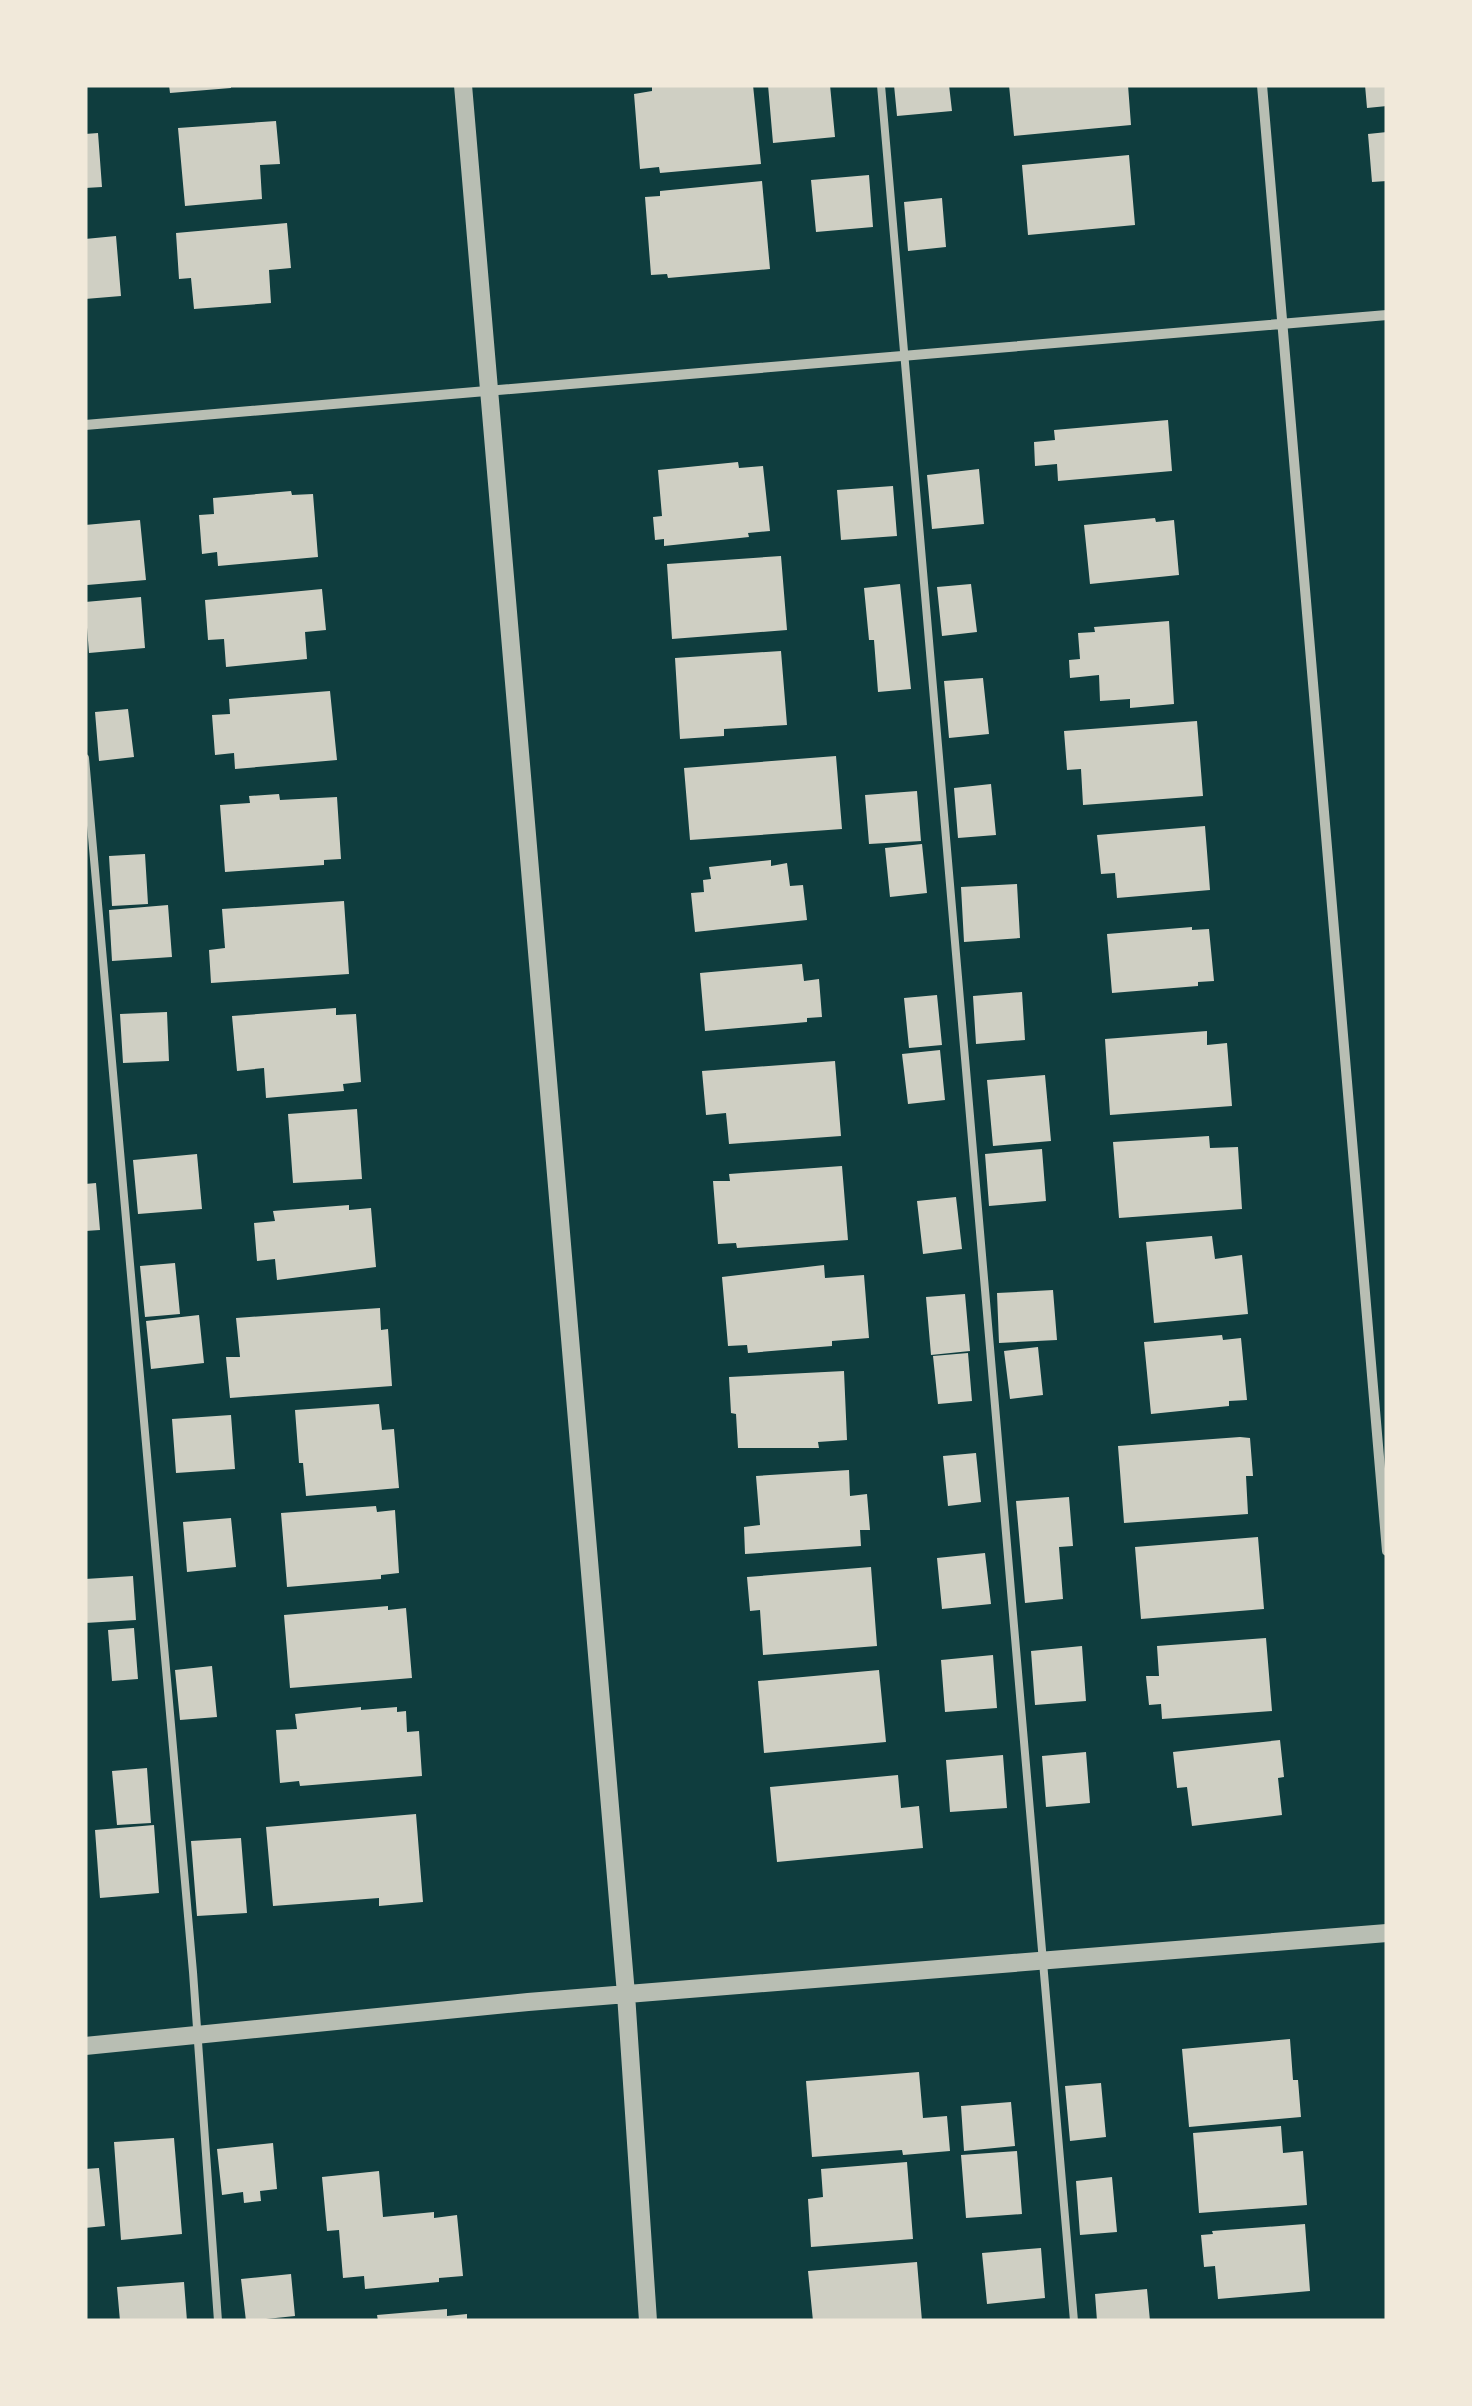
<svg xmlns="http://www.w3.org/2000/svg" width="1472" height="2406" font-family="'Nunito Sans',sans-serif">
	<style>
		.building { fill: #cfcfc3 }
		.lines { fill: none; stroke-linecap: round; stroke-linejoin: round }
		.service { stroke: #b8beb3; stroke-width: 8 }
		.minor { stroke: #b8beb3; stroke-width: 10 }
		.tertiary { stroke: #b8beb3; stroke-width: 18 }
	</style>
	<rect width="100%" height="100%" fill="#0f3d3e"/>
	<path class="building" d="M169,85H231V88L170,93Z
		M663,85H753L761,164L660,173L659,167L640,169L634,94L652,91V86Z
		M768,85H830L835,137L773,143Z
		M894,85H949L952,111L897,116Z
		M1009,85H1128L1131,125L1014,136Z
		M1365,85H1387V106L1367,108Z
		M276,121L280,164L260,165L262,199L185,206L178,128Z
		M1387,132V181L1372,182L1368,134Z
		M98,133L102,187L85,188V134Z
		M1129,155L1135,225L1028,235L1022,165Z
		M869,175L873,227L816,232L811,180Z
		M762,181L770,269L668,278L667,274L651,275L645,197L660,196V191Z
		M942,198L946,247L908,251L904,202Z
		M287,223L291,268L269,270L271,303L194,309L191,278L179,279L176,233Z
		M116,236L121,296L85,299V239Z
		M1168,420L1172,471L1058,481L1057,464L1035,466L1034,442L1055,440L1054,430Z
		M738,462L739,468L763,466L770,531L748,533L749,537L664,546V539L655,540L653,517L662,516L658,470Z
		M979,469L984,524L932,529L927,475Z
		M893,486L897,536L841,540L837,490Z
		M291,491L292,495L313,494L318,557L218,566L217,552L202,554L199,515L214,514L213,498Z
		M1155,518L1156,522L1174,520L1179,575L1090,584L1084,525Z
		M140,520L146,580L87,585L85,525Z
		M781,556L787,630L672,639L667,564Z
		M900,584L911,689L878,692L874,640H869L864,588Z
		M971,584L977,632L942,636L937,587Z
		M322,589L326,630L305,632L307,659L226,667L224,639L208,640L205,600Z
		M141,597L145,648L89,653L85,602Z
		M1169,621L1174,704L1130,708V699L1100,701L1099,675L1070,678L1069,660L1080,659L1078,633L1095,632L1094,627Z
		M781,651L787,725L724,729V736L680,739L675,658Z
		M983,678L989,734L949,738L944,681Z
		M330,691L337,760L235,769L234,753L215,755L212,715L230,714L229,699Z
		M128,709L134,757L99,761L95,712Z
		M1197,721L1203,796L1083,805L1081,769L1067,770L1064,731Z
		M836,756L842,829L690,840L684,768Z
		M991,784L996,835L958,838L954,788Z
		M917,791L921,841L869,844L865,795Z
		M279,794L280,800L337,797L341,859L324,860V865L225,872L220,805L250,803L249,796Z
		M1205,826L1210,890L1117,898L1115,873L1101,874L1097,835Z
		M922,844L927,893L890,897L885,848Z
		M145,854L148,904L112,906L109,856Z
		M771,860V866L787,863L790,886L803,885L807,920L695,932L691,893L704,892L703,880L711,879L709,867Z
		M1017,884L1020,938L964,942L961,887Z
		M344,901L349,974L211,983L209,950L225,948L222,909Z
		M168,905L172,957L112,961L109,910Z
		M1192,927V930L1209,929L1214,981L1198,982V986L1112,993L1107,934Z
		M802,964L804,981L819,979L822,1017L807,1018V1022L705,1031L700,973Z
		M1022,992L1025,1040L976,1044L973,996Z
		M937,995L942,1045L909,1048L904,998Z
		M336,1008V1015L356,1014L361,1082L343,1084L344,1091L266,1098L264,1068L237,1071L232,1016Z
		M167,1012L169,1061L123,1063L120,1014Z
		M1207,1031V1045L1227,1043L1232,1106L1110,1115L1105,1039Z
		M940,1050L945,1100L908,1104L902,1054Z
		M835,1061L841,1136L729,1144L726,1113L706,1115L702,1071Z
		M1045,1075L1051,1141L993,1146L987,1080Z
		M357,1109L362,1179L293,1183L288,1114Z
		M1209,1136L1210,1148L1238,1147L1242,1209L1119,1218L1113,1142Z
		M1042,1149L1046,1201L989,1206L985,1154Z
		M197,1154L202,1209L138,1214L133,1160Z
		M842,1166L848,1240L737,1248L736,1243L718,1244L713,1181H730L729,1174Z
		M96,1183L100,1230L85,1231V1184Z
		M956,1197L962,1249L923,1254L917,1201Z
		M349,1205V1210L371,1208L376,1267L277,1280L275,1259L257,1261L254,1223L275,1221L273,1211Z
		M1212,1236L1215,1259L1242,1255L1248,1314L1154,1323L1146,1242Z
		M175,1263L180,1314L145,1317L140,1266Z
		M824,1265L825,1278L864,1275L869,1338L832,1341V1346L748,1353L747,1345L728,1346L722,1277Z
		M1053,1290L1057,1340L999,1343L997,1293Z
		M965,1294L970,1351L931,1355L926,1297Z
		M380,1308L381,1330L388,1329L392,1386L230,1398L226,1357H240L236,1318Z
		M199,1315L204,1363L151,1369L146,1321Z
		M1222,1335L1223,1340L1241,1338L1247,1400L1229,1401V1406L1151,1414L1144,1342Z
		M1038,1347L1043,1395L1010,1399L1004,1351Z
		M968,1353L972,1401L938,1404L933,1356Z
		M844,1371L847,1440L818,1442L819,1448H738L736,1414L731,1413L729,1377Z
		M379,1404L382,1430L394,1429L399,1488L306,1496L303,1463H299L295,1410Z
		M231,1415L235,1469L176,1473L172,1419Z
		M1240,1437L1250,1438L1253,1476H1246L1248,1514L1124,1523L1118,1446Z
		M976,1453L981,1502L948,1506L943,1456Z
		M849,1470L850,1496L867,1494L870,1530H860L861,1546L745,1554L744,1527L760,1525L756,1476Z
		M1069,1497L1073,1546L1059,1547L1063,1599L1025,1603L1016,1501Z
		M376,1506L377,1512L395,1510L399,1573L381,1575V1579L287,1587L281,1513Z
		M231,1518L236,1567L187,1572L183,1522Z
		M1258,1537L1264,1609L1141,1619L1135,1547Z
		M985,1553L991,1604L942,1609L937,1558Z
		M871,1567L877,1646L763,1655L760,1610L750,1611L747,1577Z
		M133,1576L136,1620L85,1623V1579Z
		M388,1606V1610L406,1608L412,1678L290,1688L284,1615Z
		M134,1628L138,1679L112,1681L108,1630Z
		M1266,1638L1272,1711L1162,1719L1161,1704L1149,1705L1146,1676H1159L1157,1646Z
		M1082,1646L1086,1701L1035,1705L1031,1651Z
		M993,1655L997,1708L945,1712L941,1660Z
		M212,1666L217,1717L180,1720L175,1670Z
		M879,1670L886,1742L764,1753L758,1681Z
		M361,1707V1710L397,1707V1712L406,1711L407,1732L419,1731L422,1776L300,1786L299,1781L280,1783L276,1730L297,1729L295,1714Z
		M1280,1740L1284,1777L1278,1778L1282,1815L1192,1826L1187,1787L1177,1788L1173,1752Z
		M1086,1752L1090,1803L1046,1807L1042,1756Z
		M1003,1755L1007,1808L950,1812L946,1760Z
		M147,1768L151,1823L117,1825L112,1771Z
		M898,1775L901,1808L919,1806L923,1848L777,1862L770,1787Z
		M416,1814L423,1902L379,1906V1898L273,1906L266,1827Z
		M154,1825L159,1893L100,1898L95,1830Z
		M241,1838L247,1913L197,1916L191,1841Z
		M1290,2039L1293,2080H1298L1301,2117L1189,2127L1182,2049Z
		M919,2072L923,2118L947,2116L950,2151L903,2155L902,2150L812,2157L806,2081Z
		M1101,2083L1106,2137L1070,2141L1065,2086Z
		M1011,2102L1015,2146L964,2151L961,2106Z
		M1281,2126L1283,2153L1303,2151L1307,2205L1199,2213L1193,2133Z
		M174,2138L182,2234L121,2240L114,2142Z
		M273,2143L277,2189L260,2191L261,2201L244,2203L243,2192L222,2195L217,2149Z
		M1017,2151L1022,2214L966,2218L961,2155Z
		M907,2162L913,2239L811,2247L808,2199L823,2197L821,2169Z
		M99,2168L105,2226L85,2228V2169Z
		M379,2171L383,2217L434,2212V2218L457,2215L463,2276L439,2278V2282L365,2289L364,2276L343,2278L339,2230L327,2231L322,2177Z
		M1112,2177L1117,2232L1080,2235L1076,2181Z
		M1305,2224L1310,2291L1218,2299L1215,2266L1204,2267L1201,2235L1213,2234L1212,2231Z
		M1041,2248L1045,2298L987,2304L982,2253Z
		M917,2262L922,2321H813L808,2271Z
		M291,2274L295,2316L246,2321L241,2279Z
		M184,2282L187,2321H120L117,2287Z
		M1147,2289L1150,2321H1097L1095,2294Z
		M447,2309V2316L467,2314V2321H378L377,2315Z"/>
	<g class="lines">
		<path class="service" d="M881,85L1074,2321
			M85,758L193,1972L218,2321"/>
		<path class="minor" d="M1262,85L1387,1551
			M85,425L1387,315"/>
		<path class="tertiary" d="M463,85L626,1994L648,2321
			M85,2046L528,2002L1387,1933"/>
	</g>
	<rect width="1472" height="2406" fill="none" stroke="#f1e9da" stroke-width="175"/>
</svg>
